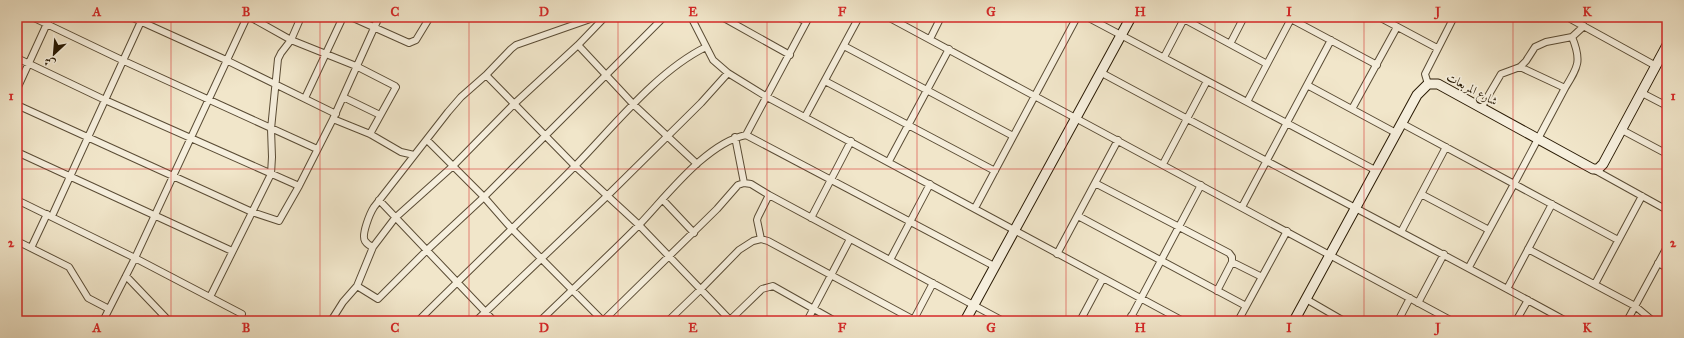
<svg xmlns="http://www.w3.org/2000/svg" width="1684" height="338" font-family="'IM FELL Great Primer',Amiri,serif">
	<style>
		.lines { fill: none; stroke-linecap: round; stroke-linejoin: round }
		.street-casing { stroke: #5a4c35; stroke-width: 8 }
		.secondary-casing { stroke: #281903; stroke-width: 11 }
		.street { stroke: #f6efdd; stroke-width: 6 }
		.secondary { stroke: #f6efdd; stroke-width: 9 }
		.grid { fill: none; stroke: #d62828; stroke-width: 1; stroke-opacity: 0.55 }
		.labels { text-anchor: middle; stroke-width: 3.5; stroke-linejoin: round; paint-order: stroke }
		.street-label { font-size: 12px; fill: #281903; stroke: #f6efdd }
		.neatline { fill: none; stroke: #d62828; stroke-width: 1.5 }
		.grid-label { font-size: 13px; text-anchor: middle; font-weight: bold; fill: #d62828 }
	</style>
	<rect width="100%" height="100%" fill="#f1e6ca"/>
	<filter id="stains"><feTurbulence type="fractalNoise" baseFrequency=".005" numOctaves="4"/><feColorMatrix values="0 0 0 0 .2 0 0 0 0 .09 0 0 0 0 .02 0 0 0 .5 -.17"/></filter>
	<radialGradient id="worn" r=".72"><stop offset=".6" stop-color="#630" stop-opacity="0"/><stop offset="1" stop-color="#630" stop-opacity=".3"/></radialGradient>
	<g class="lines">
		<defs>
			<path id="street" d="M32,17L124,61L317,149
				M131,17L226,60L336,114
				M250,17L291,40L356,66L395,86L396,87L370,134
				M351,17L409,43L416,40L430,17
				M691,17L713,60L728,73L767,97L1183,321
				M722,17L790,55
				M798,17L806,22
				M888,17L1452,321
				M1087,17L1375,170
				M1379,17L1437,48
				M1567,17L1656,66
				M1184,19L1267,64
				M1291,19L1377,65
				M930,39L941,17
				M1230,44L1244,17
				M578,45L634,105L697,164
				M844,46L1013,136
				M1164,57L1185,17
				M17,58L105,100L299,186
				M1520,67L1565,88C1578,67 1582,61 1572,37
				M1100,72C1255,156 1411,236 1566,321
				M486,75L575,166L639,225L731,321
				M825,81L995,171
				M1428,84L1425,74L1454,17
				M1307,85L1396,133
				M17,89L50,17
				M1642,93L1667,106
				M343,97L380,115
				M305,98L343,17
				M1247,102L1292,17
				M17,105L252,212L279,221L299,186L333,119L379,17
				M1481,108L1501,74L1520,67L1526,61L1535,47L1546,42L1572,37L1584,26
				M1352,109L1397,27
				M805,117L859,17
				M333,119L370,134L401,152L414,155
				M1401,123L1618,240
				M1622,130L1667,154
				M746,135L809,17
				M735,137L744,183
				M427,140L484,197L512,229L603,321
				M17,152L232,251
				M889,161L949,49
				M1163,164L1207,81
				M1593,169L1667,210
				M1095,183L1229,253L1232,257V262L1217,291
				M1421,194L1489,230
				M17,200L135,258L103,321
				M379,200L494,321
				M663,200L694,233
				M1242,207L1331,40
				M975,208L1077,17
				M52,216L143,17
				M1078,216L1246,306
				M811,218L851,141
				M1401,232L1446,147
				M761,239L757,220L758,217L769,195
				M17,241L69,267L88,298L109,309
				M373,247C370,246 367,244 365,241C361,235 370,213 374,207L448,112L461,97L486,75L511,49L516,45L596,17
				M31,248L47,214
				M1528,249L1635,306L1653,321
				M1057,254L1118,140
				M890,260L930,184
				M1232,262L1262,277
				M1658,263L1667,268
				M1469,267L1514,184L1565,88
				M126,276L169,321
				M1595,284L1642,196
				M357,286L378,299L427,250L484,197L664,17
				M1507,289L1552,204
				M210,297L271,174L272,157L271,129L278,59L281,53L291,40L301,17
				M1306,299L1344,321
				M1418,303L1444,254
				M1131,316L1141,321
				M240,321L242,314L135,258L247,17
				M331,321L343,302L357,286L373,247L395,218L453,166L514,104L578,45L605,17
				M418,321C470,269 524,218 576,165C614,126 657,71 706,47
				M476,321L607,196L701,103L728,73
				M540,321C573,289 606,258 638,226C666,197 706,143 746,135L994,266
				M603,321L717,209L738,185L744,183L751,184L769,195L1003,321
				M668,321L700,290L739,250L753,241L761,239L768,241L914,320
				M729,321L762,289L773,286L835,321
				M807,321L850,239
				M913,321L933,283
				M1080,321L1103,278
				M1129,321L1201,185
				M1238,321L1287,231
				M1398,321L1410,298
				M1516,321L1528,300
				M1627,321L1667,247"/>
			<path id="secondary" d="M965,321L1131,17
				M1294,321L1417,95L1428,84H1438L1593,169H1598L1603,164L1667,45"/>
		</defs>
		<use href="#street" class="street-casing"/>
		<use href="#secondary" class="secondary-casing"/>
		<use href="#street" class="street"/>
		<use href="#secondary" class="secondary"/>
	</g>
	<path class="grid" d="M171,17V321M320,17V321M469,17V321M618,17V321M767,17V321M917,17V321M1066,17V321M1215,17V321M1364,17V321M1513,17V321M17,169H1667"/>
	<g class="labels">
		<g class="street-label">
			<text transform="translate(1472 89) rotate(28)" y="4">شارع المربعات</text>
		</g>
	</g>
	<rect width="1684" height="338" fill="none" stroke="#f1e6ca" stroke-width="44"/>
	<g transform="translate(54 54) rotate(206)" stroke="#f6efdd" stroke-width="3" paint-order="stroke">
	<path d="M0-3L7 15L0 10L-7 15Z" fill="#281903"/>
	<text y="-6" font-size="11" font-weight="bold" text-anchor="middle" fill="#281903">ش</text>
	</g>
	<rect x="22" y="22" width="1640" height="294" class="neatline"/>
	<g class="grid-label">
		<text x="97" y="16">A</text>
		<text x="246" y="16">B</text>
		<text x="395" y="16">C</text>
		<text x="544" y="16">D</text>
		<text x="693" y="16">E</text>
		<text x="842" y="16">F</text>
		<text x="991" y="16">G</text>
		<text x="1140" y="16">H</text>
		<text x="1289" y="16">I</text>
		<text x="1438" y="16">J</text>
		<text x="1587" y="16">K</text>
		<text x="11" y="100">1</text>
		<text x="1673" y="100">1</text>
		<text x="11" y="247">2</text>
		<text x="1673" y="247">2</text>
		<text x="97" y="332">A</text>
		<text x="246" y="332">B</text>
		<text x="395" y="332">C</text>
		<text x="544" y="332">D</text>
		<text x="693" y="332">E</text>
		<text x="842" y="332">F</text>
		<text x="991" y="332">G</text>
		<text x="1140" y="332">H</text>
		<text x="1289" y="332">I</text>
		<text x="1438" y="332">J</text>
		<text x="1587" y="332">K</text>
	</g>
	<rect width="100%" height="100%" filter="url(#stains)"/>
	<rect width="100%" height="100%" fill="url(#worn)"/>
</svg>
